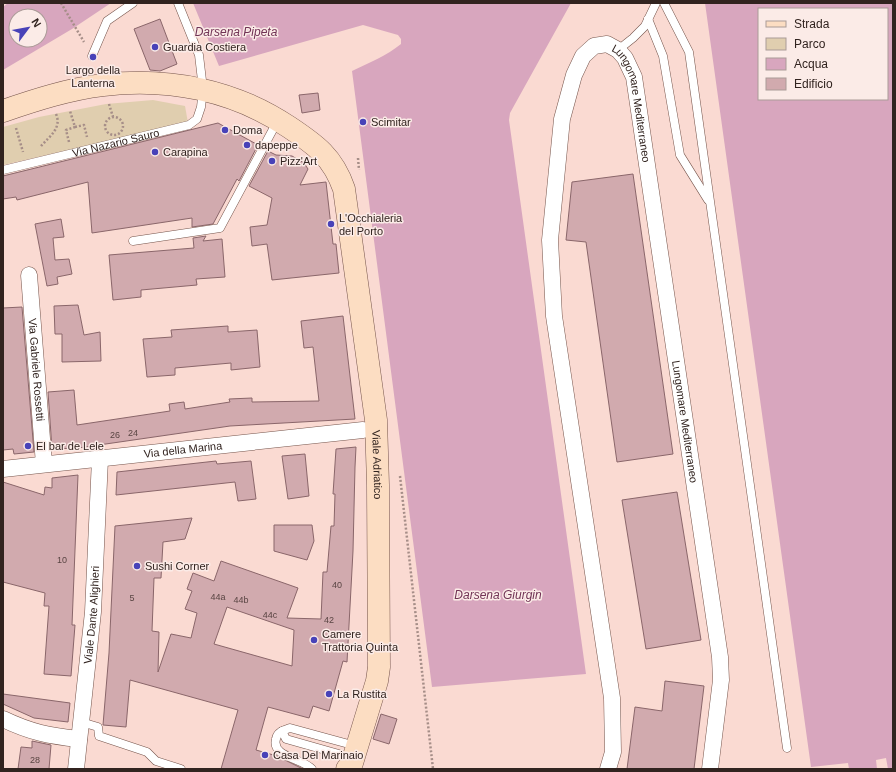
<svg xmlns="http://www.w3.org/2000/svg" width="896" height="772" font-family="Arial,sans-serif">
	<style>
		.green { fill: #e0ceaf }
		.water { fill: #d8a6be; fill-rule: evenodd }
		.building { fill: #d1aaae; stroke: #8a666a; fill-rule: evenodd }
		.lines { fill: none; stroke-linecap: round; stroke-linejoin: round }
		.lane-casing { stroke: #76554c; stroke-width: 9 }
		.street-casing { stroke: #76554c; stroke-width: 17 }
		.secondary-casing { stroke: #76554c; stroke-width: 23 }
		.path { stroke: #a68e88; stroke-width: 2.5; stroke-dasharray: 2 2; stroke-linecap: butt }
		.lane { stroke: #fff; stroke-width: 8 }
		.street { stroke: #fff; stroke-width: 16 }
		.secondary { stroke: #fcddc2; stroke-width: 22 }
		.poi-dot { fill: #4842b8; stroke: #fbebe7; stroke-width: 1.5 }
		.labels { text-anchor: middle; stroke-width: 3; stroke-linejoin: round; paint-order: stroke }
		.number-label { font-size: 9px; fill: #594543 }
		.poi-label { font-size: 11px; fill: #31231f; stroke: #fbebe7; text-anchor: start }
		.street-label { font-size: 11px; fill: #31231f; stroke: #fbebe7 }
		.water-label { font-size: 12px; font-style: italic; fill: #713355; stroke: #fbebe7 }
	</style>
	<rect width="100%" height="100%" fill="#fadad2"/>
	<path class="green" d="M153,100L185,106L188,123L3,165V127L39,117L106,104Z"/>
	<path class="water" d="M8,3H111L72,29L3,70V7ZM16,16H40V40H16Z
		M193,3H571L510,113L509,120L586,674L432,687L352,71C369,63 386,56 401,44V39L398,35L363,25L219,66Z
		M705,3H893V769H888L886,758L876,760L877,769H849L848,763L811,767ZM759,9H887V99H759Z"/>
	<path class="building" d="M160,19L177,64L160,71L150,70L134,29Z
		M318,93L320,110L302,113L299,95Z
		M218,123L258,145L239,181L237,179L213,224L192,227V218L92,233L88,182L17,200L16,197L3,199V176Z
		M268,151L276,155L292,156L304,163L308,169L300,185L326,182L333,244H336L339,273L272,280L267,244L252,246L250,227L267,225L272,198L249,186Z
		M633,174L673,454L617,462L586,242L566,240L572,182Z
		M61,219L64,237L53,238L55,260L69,259L72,274L57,277L58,284L47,286L35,224Z
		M206,236L203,241L222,239L225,277L196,279L197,285L141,290V297L113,300L109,255L194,248L193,238Z
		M78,305L84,335L100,332L101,361L62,362V334H55L54,306Z
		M22,307L34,452L14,454L13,449L3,450V308Z
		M343,316L355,419L230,426L78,448L52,449L48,392L74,390L77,425L170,411L169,404L184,402L185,409L230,402L229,399L252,398V402L319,401L313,347L304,348L301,321Z
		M228,326V332L257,330L260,367L231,370V363L175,368V375L147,377L143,339L172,337L171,330Z
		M356,447L355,467L353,551L347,662L343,661L329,711L313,706L309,718L268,707L256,750L277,756L303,769H221L238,710L130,680L126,727L103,725L109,653L115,526L192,518L185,539L163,542L161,578H154L152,631L159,632L158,672L171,634L191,638L197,613L185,609L192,591L187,589L193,573L214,581L221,561L298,588L287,618L321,619L323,572H327L331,526H334L335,494H333L336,449ZM227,607L294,630L292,666L214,644Z
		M305,454L309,496L288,499L282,456Z
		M216,461L217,464L251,461L256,499L238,501L235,482L116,495L117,472Z
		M78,475L72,625H75L71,676L44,674L49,606H44L45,593L3,582V482L44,495L45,487L52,488V478Z
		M677,492L701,640L646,649L622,500Z
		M274,525H312L314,541L307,560L274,551Z
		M665,681L704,686L694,769H627L635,707L662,711Z
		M3,694L70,703L68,722L34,718L3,704Z
		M381,714L397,719L389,744L373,739Z
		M32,741L51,745L49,769H18L21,747L32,748Z"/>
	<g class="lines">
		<defs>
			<g id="lane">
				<path d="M664,3L689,52L787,748"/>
				<path d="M648,19L663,56L680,155L708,200"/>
				<path d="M618,50L633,38L645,26L656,3"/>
				<path d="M92,56L107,21L133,3"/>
				<path id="s1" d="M3,170L189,125L197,119L201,107L203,89L199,55L178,3"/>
				<path d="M133,241L220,228L278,120"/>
				<path d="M81,722L98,727L99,736L147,752L156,761L181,769"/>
				<path d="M282,731L286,739L353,758"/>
				<path d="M312,769C302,758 271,757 276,739C277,732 284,730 290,728L356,746"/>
			</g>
			<g id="street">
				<path id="s2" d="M29,275L44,464"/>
				<path id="s3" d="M3,469L363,430"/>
				<path d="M3,719C30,732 49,736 79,739"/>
				<path id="s4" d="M76,769L93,612L100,459"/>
				<path id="s5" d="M608,769L613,752L612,698L554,316L550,240L562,119L574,75L583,56L594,46L607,44L618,50L625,58L634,77L720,657L721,680L710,769"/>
			</g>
			<g id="secondary">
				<path id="s6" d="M3,111C35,100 69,89 103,85C168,77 234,90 289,127C316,145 333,157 344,189L376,420L378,485L379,667L377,681L352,763L347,769"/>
			</g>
		</defs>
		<use href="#lane" class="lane-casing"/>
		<use href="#street" class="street-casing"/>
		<use href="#secondary" class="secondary-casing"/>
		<path class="path" d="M61,3L84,42
			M109,104L113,117
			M105 126a9 9 0 1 1 18 0a9 9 0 1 1-18 0Z
			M75,127L84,125L87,137
			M16,128L23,152
			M69,142L66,130L75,127L70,111
			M41,146C50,136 62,128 56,114
			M358,158L359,170
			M400,476L433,769"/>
		<use href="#lane" class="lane"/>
		<use href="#street" class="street"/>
		<use href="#secondary" class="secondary"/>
	</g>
	<g class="poi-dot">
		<circle cx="155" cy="47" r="4"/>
		<circle cx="93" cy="57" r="4"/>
		<circle cx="363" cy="122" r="4"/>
		<circle cx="225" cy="130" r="4"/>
		<circle cx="247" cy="145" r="4"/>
		<circle cx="155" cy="152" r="4"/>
		<circle cx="272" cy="161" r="4"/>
		<circle cx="331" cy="224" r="4"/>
		<circle cx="28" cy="446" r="4"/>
		<circle cx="137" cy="566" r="4"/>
		<circle cx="314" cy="640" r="4"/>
		<circle cx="329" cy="694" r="4"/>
		<circle cx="265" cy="755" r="4"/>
	</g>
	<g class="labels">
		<g class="number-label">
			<text x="133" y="436">24</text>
			<text x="115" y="438">26</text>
			<text x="62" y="563">10</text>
			<text x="337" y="588">40</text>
			<text x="218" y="600">44a</text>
			<text x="132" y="601">5</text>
			<text x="241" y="603">44b</text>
			<text x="270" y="618">44c</text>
			<text x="329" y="623">42</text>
			<text x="35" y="763">28</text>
		</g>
		<g class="poi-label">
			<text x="163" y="51">Guardia Costiera</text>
			<text x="93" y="74" text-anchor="middle">Largo della<tspan x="93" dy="13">Lanterna</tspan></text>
			<text x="371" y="126">Scimitar</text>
			<text x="233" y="134">Doma</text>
			<text x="255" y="149">dapeppe</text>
			<text x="163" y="156">Carapina</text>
			<text x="280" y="165">Pizz'Art</text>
			<text x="339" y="222">L'Occhialeria<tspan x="339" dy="13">del Porto</tspan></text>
			<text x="36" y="450">El bar de Lele</text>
			<text x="145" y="570">Sushi Corner</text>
			<text x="322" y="638">Camere<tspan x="322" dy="13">Trattoria Quinta</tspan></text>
			<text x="337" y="698">La Rustita</text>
			<text x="273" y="759">Casa Del Marinaio</text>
		</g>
		<g class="street-label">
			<text dy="4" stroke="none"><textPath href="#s5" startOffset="819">Lungomare Mediterraneo</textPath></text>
			<text dy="4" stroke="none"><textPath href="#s1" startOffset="116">Via Nazario Sauro</textPath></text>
			<text dy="4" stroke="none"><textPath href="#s2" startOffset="95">Via Gabriele Rossetti</textPath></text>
			<text dy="4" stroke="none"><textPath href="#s5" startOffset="1143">Lungomare Mediterraneo</textPath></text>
			<text dy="4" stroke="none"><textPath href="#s3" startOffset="181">Via della Marina</textPath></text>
			<text dy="4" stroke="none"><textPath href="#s6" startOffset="661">Viale Adriatico</textPath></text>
			<text dy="4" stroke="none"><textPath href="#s4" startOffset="155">Viale Dante Alighieri</textPath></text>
		</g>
		<g class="water-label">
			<text x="236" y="36">Darsena Pipeta</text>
			<text x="498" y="599">Darsena Giurgin</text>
		</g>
	</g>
	<rect width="896" height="772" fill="none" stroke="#31231f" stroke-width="8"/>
	<rect x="758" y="8" width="130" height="92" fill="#fbebe7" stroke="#aa9b97"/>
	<rect x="766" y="21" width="20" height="6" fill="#fcddc2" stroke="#aa9b97"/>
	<text x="794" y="28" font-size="12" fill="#31231f">Strada</text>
	<rect x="766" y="38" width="20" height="12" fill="#e0ceaf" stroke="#aa9b97"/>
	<text x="794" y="48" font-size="12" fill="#31231f">Parco</text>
	<rect x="766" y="58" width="20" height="12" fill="#d8a6be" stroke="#aa9b97"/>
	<text x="794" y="68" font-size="12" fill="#31231f">Acqua</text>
	<rect x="766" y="78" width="20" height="12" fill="#d1aaae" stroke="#aa9b97"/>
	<text x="794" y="88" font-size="12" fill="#31231f">Edificio</text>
	<g transform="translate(28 28) rotate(58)"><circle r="19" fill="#fbebe7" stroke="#aa9b97"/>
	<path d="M0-3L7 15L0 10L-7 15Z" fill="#4842b8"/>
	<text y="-6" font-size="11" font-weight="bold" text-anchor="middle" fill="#31231f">N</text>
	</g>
</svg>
